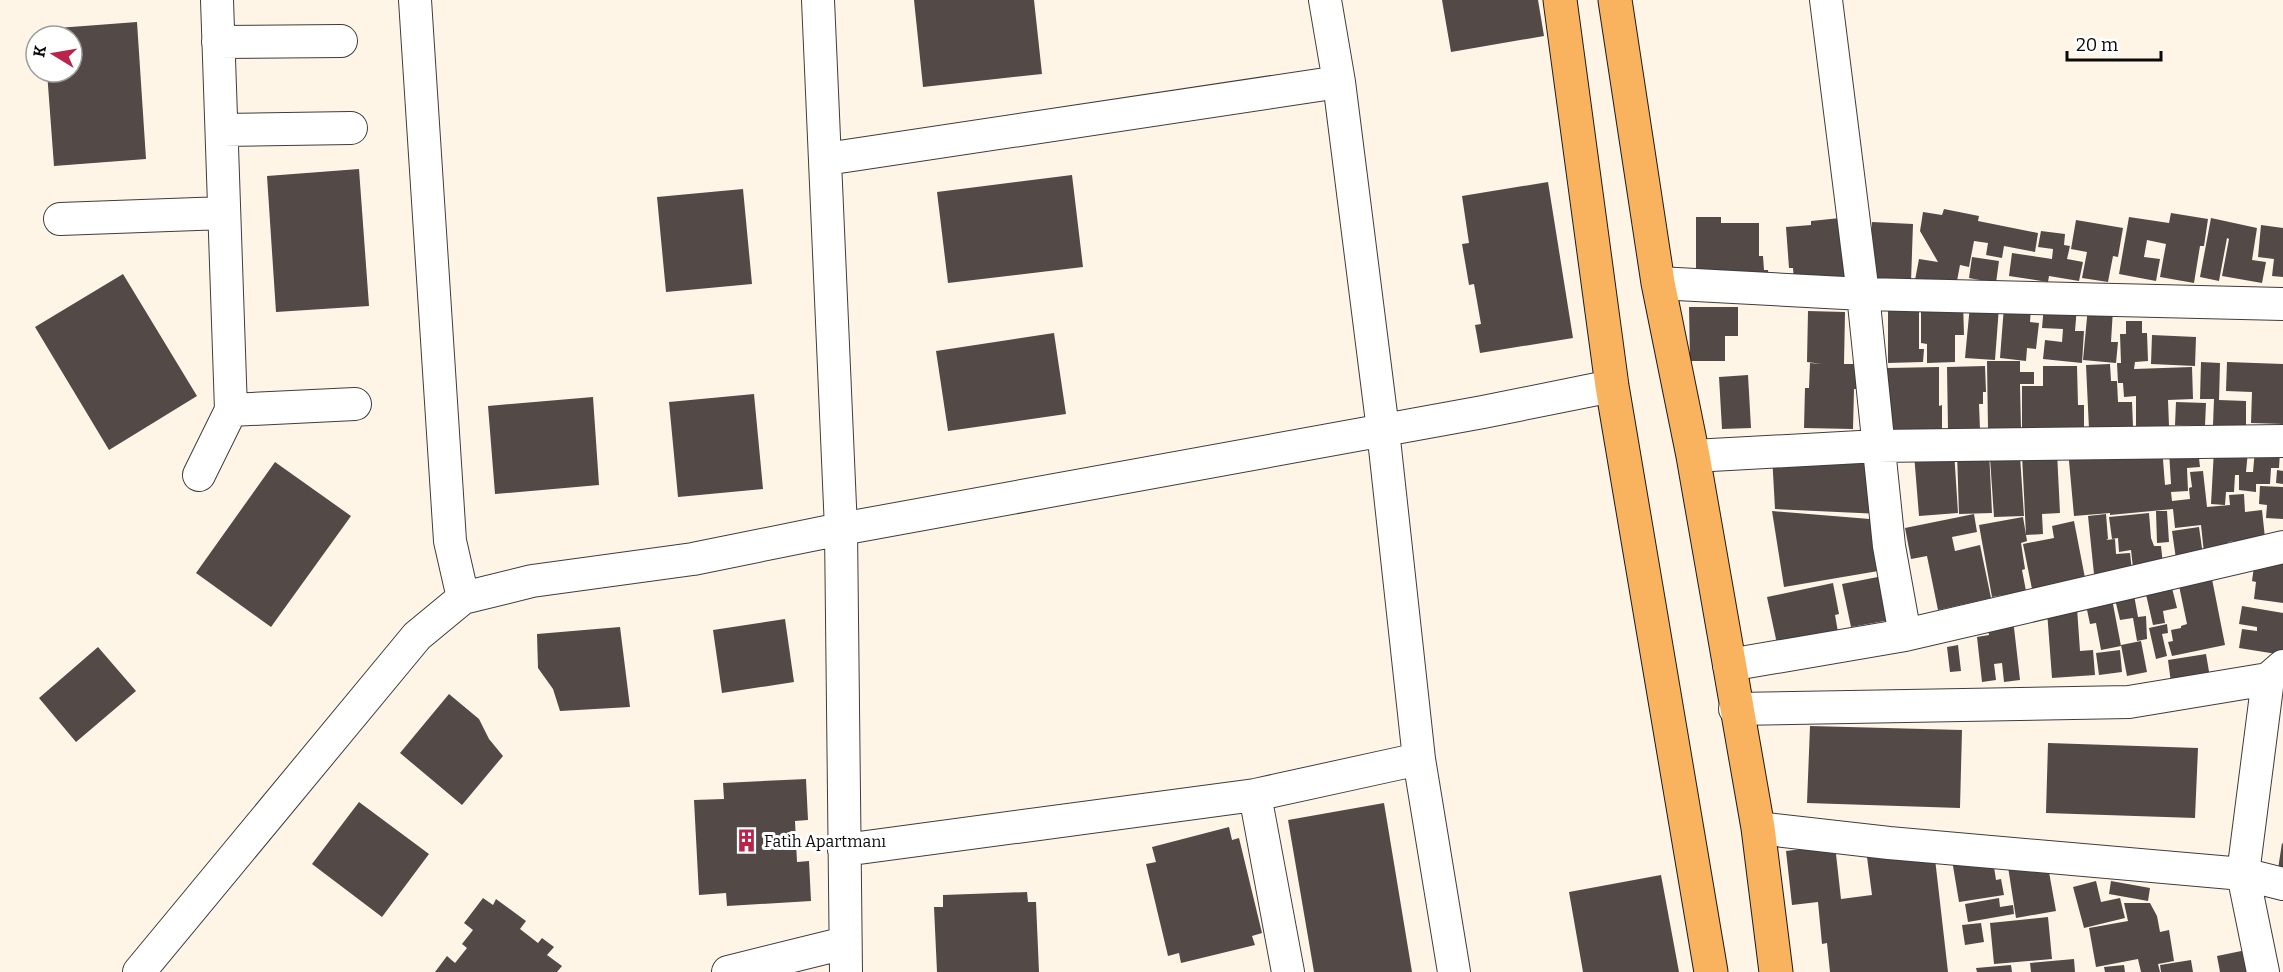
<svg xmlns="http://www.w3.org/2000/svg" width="2283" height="972" font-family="Bitter,serif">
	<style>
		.building { fill: #534947 }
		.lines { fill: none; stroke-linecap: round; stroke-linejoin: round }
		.minor-casing { stroke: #3d3d3d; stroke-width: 34 }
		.major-casing { stroke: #1b1b1b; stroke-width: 35 }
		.minor { stroke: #fff; stroke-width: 32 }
		.major { stroke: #f9b25d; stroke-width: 33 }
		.labels { text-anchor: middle; stroke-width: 6; stroke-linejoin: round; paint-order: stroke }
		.poi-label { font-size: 16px; fill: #0a0a0a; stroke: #fff; text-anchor: start }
	</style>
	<rect width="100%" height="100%" fill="#fff5e7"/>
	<path class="building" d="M914,0H1034L1042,74L923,87Z
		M1442,0H1538L1544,36L1451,52Z
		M137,22L146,159L54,166L47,72H72V36H45L44,29Z
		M359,169L369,306L276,312L267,176Z
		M1072,175L1083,267L948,283L937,192Z
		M1548,182L1573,338L1480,353L1475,325L1481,324L1474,284L1469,285L1462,244L1469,243L1462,196Z
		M743,189L752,284L666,292L657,197Z
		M1944,209L1979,216L1978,221L2038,233L2035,252L2004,246L2002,258L1986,255L1988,243L1974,241L1969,267L1960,265L1956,286L1915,280L1919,259L1938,262L1920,231L1923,212L1942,215Z
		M2171,213L2208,219L2204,246H2200L2194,283L2160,277L2166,244L2147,240L2144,257L2160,259L2156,281L2119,274L2129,217L2169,223Z
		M1696,217H1721V223H1759V256H1763L1764,270H1768L1769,282L1696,277Z
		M1850,217L1855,276L1794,281L1793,268H1789L1786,227L1811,225V221Z
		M2211,218L2257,228L2252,260L2266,262L2262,283L2222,276L2229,239L2227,238L2219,281L2200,277Z
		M2076,220L2123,228L2118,257L2113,256L2108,282L2082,278L2087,252L2071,249Z
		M1872,222L1913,224L1911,282L1870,281Z
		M2261,225L2283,228V277L2272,276L2274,259L2258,257Z
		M2041,231L2065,234L2064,245L2070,246L2067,259L2083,262L2079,281L2049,276L2048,282L2009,276L2012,253L2052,259L2053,249L2038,247Z
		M1972,257L1999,261L1996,283L1969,278Z
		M123,274L197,396L109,450L35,327Z
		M1963,302L1964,335H1955V362L1927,363V344L1921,343V303Z
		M1888,304H1919V349H1924L1923,362L1888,363Z
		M1970,305L1999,307L1995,360L1965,358Z
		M2044,305L2077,307L2075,331H2084L2082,363L2043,359L2045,340L2062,342L2063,329L2042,328Z
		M2004,306L2031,308L2030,322L2039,323L2036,349L2027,348L2026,361L2000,358Z
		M1689,307H1738V336H1725V361H1690Z
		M2088,307L2113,309L2111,342H2118L2116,363L2083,360Z
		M1808,311L1845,312L1844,364H1864V389H1854L1853,429L1804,428L1805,388H1809L1810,363L1822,364L1807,362Z
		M2126,321H2142V333H2147L2148,361L2135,362L2134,369L2192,367L2193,399L2168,400L2169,426L2136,427V396L2124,397L2123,383H2118L2117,363H2121L2120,334H2126Z
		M1054,333L1066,414L948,431L936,351Z
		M2152,335L2196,337L2195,366L2151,364Z
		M1987,361H2020V372H2034V384H2020L2021,429H1988Z
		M2201,362L2220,363L2219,400L2246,401V426L2213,425L2214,399H2200Z
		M2227,362L2283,364V424L2251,423L2252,392L2226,391Z
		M2110,364L2111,381H2117L2118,402H2132L2133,427L2089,429L2086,365Z
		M1985,366L1986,392H1983V404H1979L1980,430H1948L1947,367Z
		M2043,366H2077L2078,405H2084V428L2022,429V386H2043Z
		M1939,367V406L1942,405V431L1888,432L1887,368Z
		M1748,375L1751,428L1722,429L1719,377Z
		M754,394L763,489L678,497L669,402Z
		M593,397L599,485L495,494L488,406Z
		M2176,402L2206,403L2205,426L2175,425Z
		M2162,447L2165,485L2171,484L2169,451L2198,449L2200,467L2187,468L2188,491L2171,492L2172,501L2190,499L2189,488L2192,487L2190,472L2203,471L2207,507L2230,505L2229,495L2244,494L2245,512L2262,510L2265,538L2228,542L2229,549L2204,553L2201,525L2175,528L2173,509L2110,515V513L2074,516L2068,450Z
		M2255,449L2280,451L2279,468H2271L2270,484H2256V492L2239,490V471V475H2235L2234,492H2226L2225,505L2211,504L2214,450L2248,451L2246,472H2253Z
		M1989,450L1992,513L1959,514L1957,452Z
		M1954,451L1958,513L1919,516L1914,454Z
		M2057,452L2060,513L2042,514L2043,534L2026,535L2022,455Z
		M1772,455L1876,461L1881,514L1775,509Z
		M2020,456L2024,516L1994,517L1990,458Z
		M275,462L351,516L271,627L196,573Z
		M2277,470L2283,471V484L2276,483Z
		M2260,486L2283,487V519L2266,518L2267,505L2259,504Z
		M1772,511L1882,520L1890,569L1784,587Z
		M2156,511H2167L2169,542L2157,543Z
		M2149,513L2151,538L2154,546H2161L2163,564L2133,568L2131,550L2119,552L2118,538L2112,539L2109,517Z
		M1974,514L1977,532L1952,537L1955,551L1980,545L1991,598L1938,610L1927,556L1911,559L1905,528Z
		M2106,514L2108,539L2106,540L2115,539L2116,554L2130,553L2132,571L2094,574L2088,516Z
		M2023,517L2027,541L2021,543L2025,569L2022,570L2026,591L1992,597L1979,525Z
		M2074,521L2085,578L2032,589L2023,544L2054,538L2052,526Z
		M2199,527L2203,555L2176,559L2172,531Z
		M2283,552V603L2254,599L2256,582L2252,581L2255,559Z
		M2211,574L2225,645L2172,656L2168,642L2173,641L2171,630L2181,628V626L2187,624L2178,581Z
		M1888,575L1896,619L1851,627L1842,584Z
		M1833,583L1839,614L1835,615L1838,632L1777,644L1767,597Z
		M2171,584L2177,608L2163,611L2165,623L2153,625L2145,590Z
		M2134,595L2138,617L2146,616L2147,639L2137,641L2133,618L2120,620L2115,599Z
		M2112,599L2121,646L2101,650L2096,623L2090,624L2086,605Z
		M2242,606L2283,613V655L2239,648L2242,629L2257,631V627L2239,624Z
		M2077,608L2080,651L2093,650L2095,675L2052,678L2047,611Z
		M785,619L794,682L722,693L713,630Z
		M2013,619L2020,680L2004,682L2002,663L1994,664L1996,680L1982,682L1977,637L1989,635L1987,622Z
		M2167,624L2168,633L2162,634L2167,656L2156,659L2149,628Z
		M620,627L630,707L560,711L553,689L538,668L537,634Z
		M2141,641L2147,672L2127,676L2121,645Z
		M1958,645L1961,671L1950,672L1947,647Z
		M98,647L136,691L76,742L39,698Z
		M2120,650L2122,672L2099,675L2096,653Z
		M2206,654L2211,683L2172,690L2168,660Z
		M449,694L479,719L489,739L503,756L462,805L400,753Z
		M1810,726L1962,730L1960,808L1807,803Z
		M2048,743L2198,748L2195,818L2046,813Z
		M806,779L808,820L795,821L797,862L809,861L811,901L727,906L726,893L699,895L694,800L724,799L723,783Z
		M359,802L429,854L382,917L312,864Z
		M1384,803L1412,972H1314L1288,820Z
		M1229,827L1232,840L1239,838L1262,933L1252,936L1255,945L1181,963L1179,953L1168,956L1146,864L1156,862L1152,847Z
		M2282,843L2283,844V870L2278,869Z
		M1835,845L1841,899L1872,895L1867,857L1934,850L1948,972H1830L1827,943L1822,944L1818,902L1792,905L1786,851Z
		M1992,854L1996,880L2001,879L2004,895L1959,902L1952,860Z
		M2047,861L2056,911L2016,918L2008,867Z
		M1661,875L1679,972H1583L1569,892Z
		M2096,881L2101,902L2120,898L2125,918L2084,928L2073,887Z
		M2111,881L2150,888L2148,901L2109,894Z
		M1027,892L1028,902H1036L1039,972H937L934,907H943V895Z
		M483,898L493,905L496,899L526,921L520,929L538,943L542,938L554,947L547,955L562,966L557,972H435L447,956L455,963L467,948L462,944L473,930L464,923Z
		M1999,898L2000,907L2013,905L2014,914L1968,922L1965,904Z
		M2124,903H2150L2157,916L2160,932L2169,930L2174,961L2158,964L2160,972H2141L2138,959L2096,967L2089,928L2128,921Z
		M2048,917L2052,959L1994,964L1990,923Z
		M1981,923L1984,942L1965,945L1962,925Z
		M2256,948L2248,972H2220L2217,956Z
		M2074,959L2075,972H2031L2030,963Z
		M2191,960L2193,972H2161L2160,965Z
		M2011,965L2012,972H1977L1976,968Z
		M2124,965L2125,972H2105L2104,967Z"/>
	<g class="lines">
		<defs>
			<path id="minor" d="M415,0L450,541L463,598
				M818,0L841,529L846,972
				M1325,0L1339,82L1383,430L1419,759L1454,972
				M1826,0L1863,294L1889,546L1905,635
				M218,42L341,41
				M222,130L351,128
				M826,159L1339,82
				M60,219L224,213
				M1658,283L1863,294L2283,304
				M231,410L355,404
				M1693,456L1878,446L2283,441
				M199,475L231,410L217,0
				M1729,665L1905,635L2283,547
				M1735,709L2129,702L2268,679L2283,666
				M1255,795L1288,972
				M1758,828L1889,843L2243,874L2283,884
				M844,850L1255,795L1419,759
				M139,972L417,636L463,598L532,581L693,559L841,529L1483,412L1612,386
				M728,972L845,943
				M2263,972L2243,874L2268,679"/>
			<path id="major" d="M1560,0L1612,386L1711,972
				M1615,0L1658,283L1693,456L1758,828L1776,972"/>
		</defs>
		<use href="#minor" class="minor-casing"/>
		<use href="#major" class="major-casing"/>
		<use href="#minor" class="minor"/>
		<use href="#major" class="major"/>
	</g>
	<defs>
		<symbol id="building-bare" viewBox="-9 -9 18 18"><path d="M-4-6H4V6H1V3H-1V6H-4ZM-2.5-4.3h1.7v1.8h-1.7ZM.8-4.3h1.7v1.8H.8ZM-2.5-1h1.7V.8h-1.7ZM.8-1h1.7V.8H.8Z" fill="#ba234a" stroke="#fff" stroke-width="2.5" paint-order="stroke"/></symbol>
	</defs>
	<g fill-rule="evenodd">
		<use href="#building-bare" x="730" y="824" width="33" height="33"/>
	</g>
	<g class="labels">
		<g class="poi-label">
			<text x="764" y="847">Fatih Apartmanı</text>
		</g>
	</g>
	<g transform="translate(54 54) rotate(281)"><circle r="28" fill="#ffffff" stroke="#9d9d9d" stroke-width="1.5"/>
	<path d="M0-4.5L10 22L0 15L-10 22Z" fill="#ba234a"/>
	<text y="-9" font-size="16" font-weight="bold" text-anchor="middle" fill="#0a0a0a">K</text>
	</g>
	<path d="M2067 51v9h94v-9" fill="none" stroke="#0a0a0a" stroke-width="3"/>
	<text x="2076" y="51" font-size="18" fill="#0a0a0a" stroke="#ffffff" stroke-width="4.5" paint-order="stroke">20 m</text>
</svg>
